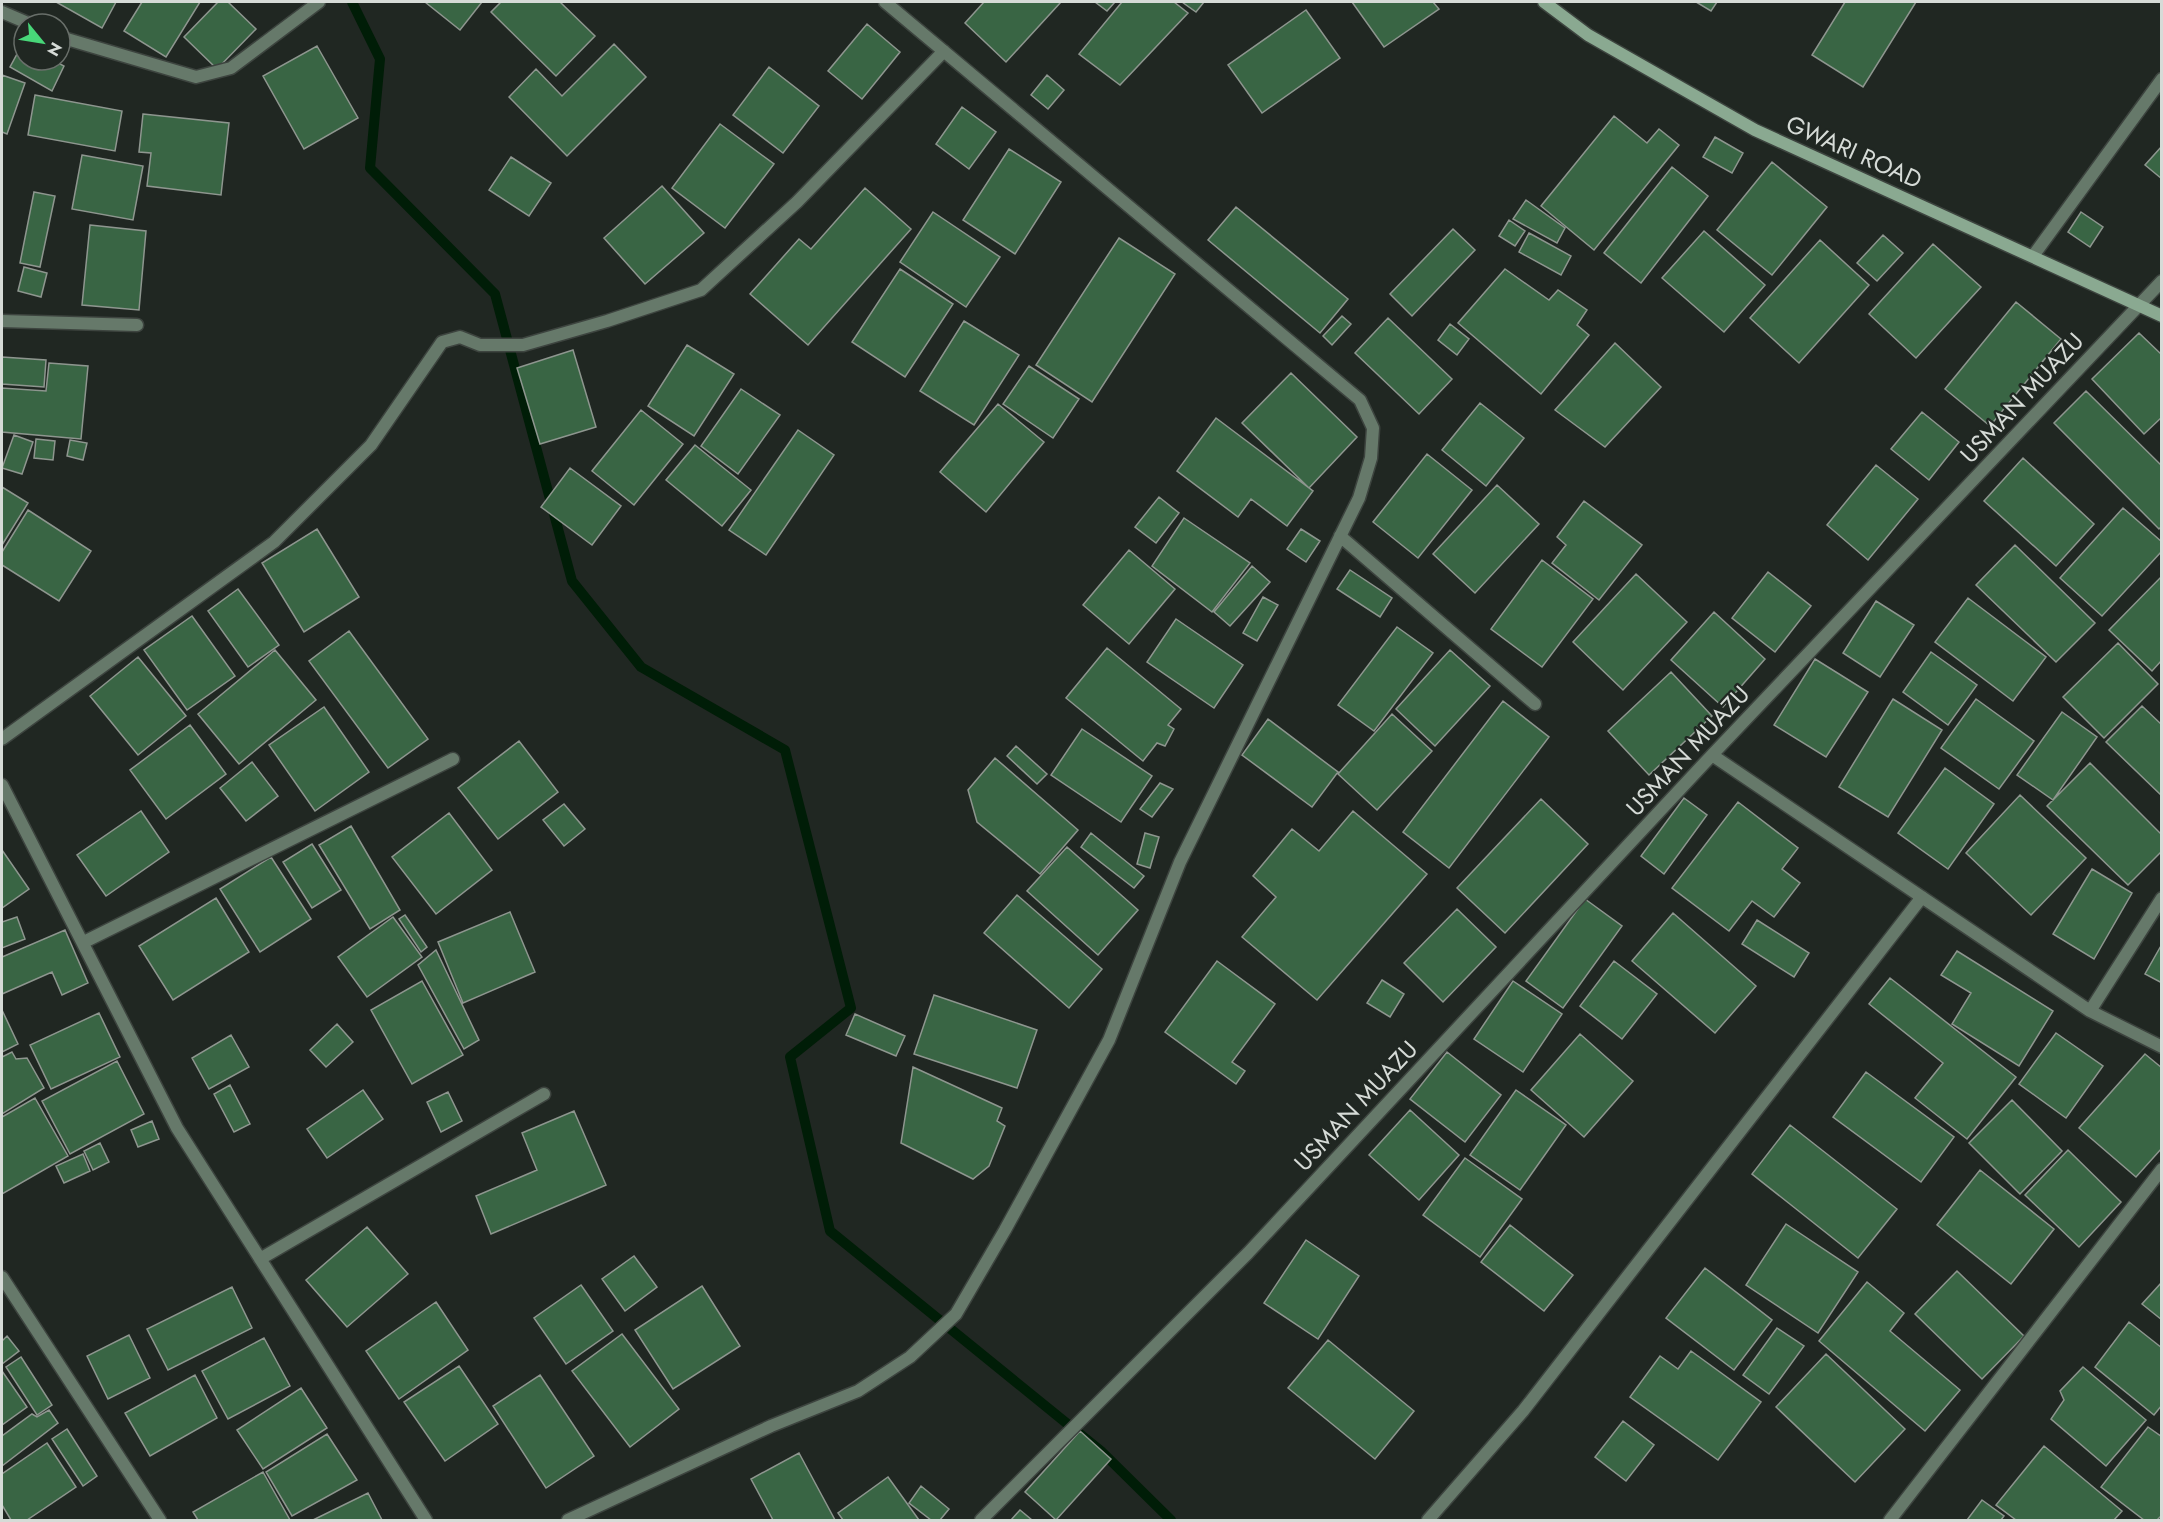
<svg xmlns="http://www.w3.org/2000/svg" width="2163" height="1522" font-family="Jost,sans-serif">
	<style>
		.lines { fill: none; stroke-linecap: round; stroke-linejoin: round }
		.stream { stroke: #001d07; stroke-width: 10 }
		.building { fill: #396544; stroke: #8e968f; stroke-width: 1.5 }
		.street-casing { stroke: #3d443f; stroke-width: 15 }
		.secondary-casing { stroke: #3d443f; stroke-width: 15 }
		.street { stroke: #66796a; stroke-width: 12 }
		.secondary { stroke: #8aa991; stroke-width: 12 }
		.labels { text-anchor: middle; stroke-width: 4.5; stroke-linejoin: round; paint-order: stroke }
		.street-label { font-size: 24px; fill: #d6dbd7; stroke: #202722 }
	</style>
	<rect width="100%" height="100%" fill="#202722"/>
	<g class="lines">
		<path class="stream" d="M352,2L380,59L370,168L495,294L572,581L641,667L785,750L851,1008L790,1057L830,1231L1102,1452L1171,1520"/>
	</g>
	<path class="building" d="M56,2H116L102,28Z
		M142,2H200L166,57L124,31Z
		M218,2H228L256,29L217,69L184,37Z
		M425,2H482L460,30Z
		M501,2H560L595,36L556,76L491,12Z
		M984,2H1061L1006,62L965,23Z
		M1095,2H1115L1107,11Z
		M1122,2H1174L1188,13L1120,85L1079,54Z
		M1182,2H1204L1196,12Z
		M1352,2H1433L1439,9L1384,47Z
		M1696,2H1717L1711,11Z
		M1845,2H1916L1863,87L1812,55Z
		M1306,10L1340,58L1262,113L1228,65Z
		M867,24L900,52L862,99L828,71Z
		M23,43L24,60H53L64,66L52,91L10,67Z
		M614,44L646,77L567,156L509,97L536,69L562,96Z
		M317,46L358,118L304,149L263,76Z
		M769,67L819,106L783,153L733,115Z
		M2,75L25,83L7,134L2,132Z
		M1047,75L1064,90L1048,109L1031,95Z
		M35,95L122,111L115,151L28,135Z
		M962,107L996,132L969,169L936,144Z
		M143,114L229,123L221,195L147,186L151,153L139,152Z
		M1614,116L1647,143L1659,129L1679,145L1594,250L1541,206Z
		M720,124L774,164L725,228L672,188Z
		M1715,137L1743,153L1732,173L1703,157Z
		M2162,146V179L2145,165Z
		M1009,149L1061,182L1015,254L963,220Z
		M82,155L143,166L133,220L72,209Z
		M511,157L551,183L529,216L489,190Z
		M1772,162L1827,207L1772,275L1717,230Z
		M1672,167L1708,196L1641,283L1604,253Z
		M662,186L704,233L645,284L604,238Z
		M865,188L911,229L808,345L750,294L799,239L811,249Z
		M34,192L55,196L40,267L20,263Z
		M1526,200L1565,228L1557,243L1513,219Z
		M1236,207L1348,299L1320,333L1208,240Z
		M933,212L1000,257L966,307L900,262Z
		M2081,212L2103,227L2090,247L2068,232Z
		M1509,220L1525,231L1515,246L1499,236Z
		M90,225L146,231L139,310L82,305Z
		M1453,229L1475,250L1412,316L1390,294Z
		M1704,231L1765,285L1724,332L1662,278Z
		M1529,233L1571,256L1561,275L1519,252Z
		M1883,235L1903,253L1877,281L1857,263Z
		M1119,238L1175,274L1092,402L1036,365Z
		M1820,240L1869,285L1799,363L1750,318Z
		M1933,244L1981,287L1916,358L1869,314Z
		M24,267L47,273L41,297L18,291Z
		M900,269L953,304L905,377L852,342Z
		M1505,269L1549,300L1558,290L1587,310L1577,325L1589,335L1541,394L1458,323Z
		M2016,302L2061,339L1990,426L1945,389Z
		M1342,316L1351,324L1332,345L1323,336Z
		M1388,318L1452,379L1419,414L1355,353Z
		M964,321L1019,355L974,425L920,391Z
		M1450,324L1469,339L1457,355L1438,340Z
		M2139,333L2162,355V417L2144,434L2092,379Z
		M1615,343L1661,387L1605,447L1555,410Z
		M687,345L734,374L694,436L648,406Z
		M573,350L596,427L540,444L517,368Z
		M2,357L46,360L44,387L2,384Z
		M49,363L88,366L81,439L2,432V388L46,391Z
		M1029,366L1079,399L1053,438L1003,404Z
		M1291,373L1357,437L1309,488L1242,423Z
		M741,389L780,415L738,474L701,446Z
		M2086,391L2162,466V526L2159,529L2054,423Z
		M1480,403L1524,438L1486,486L1442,450Z
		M998,404L1044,442L986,512L940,472Z
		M641,410L683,444L634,505L592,471Z
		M1922,412L1959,442L1929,480L1891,449Z
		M1216,418L1313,491L1287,526L1251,499L1238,517L1177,471Z
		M798,430L834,455L766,555L729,530Z
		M14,435L33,442L22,474L2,468Z
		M36,439L55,441L53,460L34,458Z
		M70,440L87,443L83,460L67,456Z
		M695,445L751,490L722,526L666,480Z
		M1427,454L1472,490L1418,558L1373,522Z
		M2023,458L2094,524L2056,566L1984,501Z
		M1876,465L1918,499L1868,560L1827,525Z
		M570,468L621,506L592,545L541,507Z
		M1497,485L1539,524L1475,593L1433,554Z
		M2,487L28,503L2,545Z
		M1159,497L1179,513L1156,543L1135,527Z
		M1584,501L1642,545L1599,600L1552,563L1566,545L1557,537Z
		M2123,508L2162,542V551L2102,616L2060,578Z
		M28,510L91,551L59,601L2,565V552Z
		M1184,518L1250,563L1212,612L1152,566Z
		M317,529L359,597L304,632L262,563Z
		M1301,529L1320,541L1306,562L1287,549Z
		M2015,545L2095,623L2056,662L1976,585Z
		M1129,550L1175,589L1129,644L1083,605Z
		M1542,560L1593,599L1542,667L1491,629Z
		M1252,566L1270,582L1230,626L1214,612Z
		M1350,570L1392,598L1380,617L1337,589Z
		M1768,572L1811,606L1775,652L1732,618Z
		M1636,574L1687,622L1623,690L1573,642Z
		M2162,576V660L2152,671L2109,630Z
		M238,589L279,645L248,667L208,611Z
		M1263,597L1278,605L1257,641L1243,633Z
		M1968,598L2046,657L2013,701L1935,642Z
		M1876,601L1914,625L1880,677L1843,653Z
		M1714,612L1765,659L1723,707L1671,660Z
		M192,616L235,676L187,710L144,650Z
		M1176,619L1243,665L1214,708L1147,662Z
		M1397,627L1433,653L1374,731L1338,705Z
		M349,631L428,739L388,768L309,661Z
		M2118,643L2158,684L2104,738L2063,697Z
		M1107,648L1181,709L1168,725L1174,729L1165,746L1157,743L1143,761L1066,698Z
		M275,650L316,700L239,764L198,714Z
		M1450,650L1490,686L1435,746L1396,709Z
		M1931,652L1977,685L1948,725L1903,692Z
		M138,657L186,716L138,755L90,696Z
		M1815,659L1868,692L1826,757L1774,725Z
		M1671,672L1712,716L1649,775L1608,731Z
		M1893,699L1942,730L1888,817L1839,787Z
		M1976,699L2034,741L1999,789L1941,748Z
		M1503,701L1549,737L1449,868L1403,832Z
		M2142,706L2162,725V796L2106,742Z
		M324,707L369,772L315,811L269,745Z
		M2062,712L2097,737L2053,800L2017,775Z
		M1392,714L1432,751L1377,810L1338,774Z
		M1268,719L1338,772L1312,807L1242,755Z
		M190,725L226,774L166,819L130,770Z
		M1082,729L1152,776L1121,822L1051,775Z
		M519,741L558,792L498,839L458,788Z
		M1016,746L1047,774L1037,784L1007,756Z
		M995,758L1078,830L1040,874L977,822L968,790Z
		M252,762L278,796L246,821L220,788Z
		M2090,763L2162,835V851L2128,885L2047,806Z
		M1945,768L1994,804L1948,869L1898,833Z
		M1160,783L1173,789L1152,817L1140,809Z
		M2020,795L2086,858L2031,915L1966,853Z
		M1684,798L1707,815L1664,874L1641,856Z
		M1541,799L1588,844L1505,933L1457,888Z
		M1738,802L1798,848L1782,869L1800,883L1774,917L1752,901L1729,931L1672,888Z
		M564,804L585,829L564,846L543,820Z
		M141,811L169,852L106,896L77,855Z
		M1353,811L1427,874L1317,1000L1242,937L1276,897L1253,876L1292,829L1319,851Z
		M449,813L492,870L436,914L392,857Z
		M351,826L400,910L370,929L319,845Z
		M1091,833L1144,876L1134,888L1081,847Z
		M1145,833L1159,837L1150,868L1137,864Z
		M312,844L341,890L312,908L283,862Z
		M1067,847L1138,910L1098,955L1027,891Z
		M2,850L29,889L2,908Z
		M271,857L311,919L260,952L220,889Z
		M2092,869L2132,893L2094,959L2053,934Z
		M1017,895L1102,969L1069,1008L984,933Z
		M216,898L249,952L173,1000L139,946Z
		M1585,899L1622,926L1563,1008L1526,981Z
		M1457,909L1496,947L1443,1002L1404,963Z
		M510,912L535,972L463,1003L438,942Z
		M1673,913L1756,986L1715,1033L1632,961Z
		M405,915L427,947L421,952L399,919Z
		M17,917L25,939L2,948V922Z
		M393,917L422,957L367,997L338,957Z
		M1757,920L1809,953L1794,977L1742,944Z
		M65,930L88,983L62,995L52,972L2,994V957Z
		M2162,944V983L2145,974Z
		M436,950L479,1040L464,1049L418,965Z
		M1957,951L2053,1011L2019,1066L1952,1024L1971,993L1941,975Z
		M1217,961L1275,1004L1232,1062L1245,1071L1236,1084L1165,1032Z
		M1614,961L1657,994L1622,1039L1580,1006Z
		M1890,978L2016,1077L1967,1139L1915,1098L1943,1063L1869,1004Z
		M1382,980L1404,994L1390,1017L1367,1003Z
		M422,981L463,1055L412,1084L371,1010Z
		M1513,981L1562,1014L1523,1072L1474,1039Z
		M934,995L1037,1030L1017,1088L914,1054Z
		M2,1010L18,1044L2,1052Z
		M99,1013L120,1057L51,1089L30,1045Z
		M855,1014L905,1036L896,1056L846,1035Z
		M337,1024L353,1042L326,1067L310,1050Z
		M2056,1033L2103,1066L2066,1118L2019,1084Z
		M1580,1034L1633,1081L1584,1137L1531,1090Z
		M231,1035L249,1067L209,1089L192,1058Z
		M12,1052L16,1059L27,1058L44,1088L2,1114V1057Z
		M1447,1052L1501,1095L1465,1142L1410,1099Z
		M2145,1054L2162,1068V1148L2136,1177L2079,1128Z
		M117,1061L144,1114L70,1154L42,1101Z
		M913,1067L1002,1108L997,1121L1005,1126L989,1166L973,1179L901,1143Z
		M1866,1072L1954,1137L1921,1182L1833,1117Z
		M230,1085L250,1124L234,1132L214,1094Z
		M363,1090L383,1119L327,1158L307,1129Z
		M1516,1090L1566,1125L1520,1190L1470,1155Z
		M448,1092L462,1121L441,1132L427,1102Z
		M35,1098L68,1156L2,1194V1117Z
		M2012,1100L2062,1151L2020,1194L1969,1143Z
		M1410,1110L1459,1155L1419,1200L1369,1155Z
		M574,1111L606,1185L491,1234L476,1196L537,1170L522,1133Z
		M152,1121L159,1139L138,1147L131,1130Z
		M1790,1125L1897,1209L1858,1258L1752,1174Z
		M100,1143L109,1162L93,1170L84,1151Z
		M2068,1150L2121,1202L2079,1247L2025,1195Z
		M83,1154L90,1171L64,1183L56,1166Z
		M1465,1158L1522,1199L1480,1257L1423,1215Z
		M1980,1170L2054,1229L2011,1284L1937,1225Z
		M1786,1224L1858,1272L1818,1333L1746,1285Z
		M1510,1225L1573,1275L1544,1311L1481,1262Z
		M367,1227L408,1274L347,1327L306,1280Z
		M1306,1240L1359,1276L1318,1339L1264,1303Z
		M634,1256L657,1287L625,1311L602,1279Z
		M1705,1268L1772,1320L1734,1370L1666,1318Z
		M1957,1271L2024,1336L1982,1379L1915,1314Z
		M1867,1282L1904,1313L1890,1331L1960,1390L1925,1431L1819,1341Z
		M2162,1282V1320L2142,1304Z
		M581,1285L613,1331L566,1364L534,1318Z
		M702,1286L740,1346L673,1389L635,1330Z
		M232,1287L252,1328L168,1370L147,1329Z
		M436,1302L468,1350L399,1399L366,1351Z
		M2129,1322L2162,1348V1405L2154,1415L2095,1367Z
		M1777,1328L1804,1346L1769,1394L1743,1375Z
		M622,1334L679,1409L630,1447L572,1371Z
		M129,1335L150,1378L108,1399L87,1356Z
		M7,1336L19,1351L2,1364V1341Z
		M264,1338L290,1386L228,1419L202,1371Z
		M1328,1340L1414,1411L1375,1459L1288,1388Z
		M1691,1351L1761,1402L1718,1460L1630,1397L1660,1356L1678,1369Z
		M1826,1354L1905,1429L1855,1482L1776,1407Z
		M21,1357L52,1405L37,1415L6,1367Z
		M459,1366L498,1424L445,1461L404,1402Z
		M2083,1367L2146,1420L2106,1466L2051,1419L2064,1400L2060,1391Z
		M2,1371L27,1407L2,1425Z
		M195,1375L217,1418L150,1456L125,1413Z
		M540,1375L594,1456L546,1488L493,1406Z
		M301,1388L327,1428L263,1469L237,1430Z
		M49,1410L58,1423L2,1466V1436L32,1414L37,1417Z
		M1623,1421L1654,1445L1626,1481L1595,1457Z
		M2148,1427L2162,1437V1515L2157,1520H2144L2101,1487Z
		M67,1429L97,1476L83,1486L52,1439Z
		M1080,1431L1111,1459L1056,1520L1025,1492Z
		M327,1434L357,1480L292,1516L266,1472Z
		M47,1443L76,1487L27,1520H11L2,1505V1474Z
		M2044,1446L2122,1511L2114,1520H2016L1996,1505Z
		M799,1453L835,1520H773L751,1479Z
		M263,1472L290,1520H198L193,1512Z
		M888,1477L919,1520H843L838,1513Z
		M921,1486L949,1509L940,1520H931L909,1503Z
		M368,1493L382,1520H313Z
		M1982,1500L2004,1516L2001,1520H1967Z
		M1020,1510L1032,1520H1011Z"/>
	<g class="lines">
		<defs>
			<path id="street" d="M2,12L30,24
				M60,37L196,77L231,68L319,2
				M2033,256L2162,79
				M2,321L137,325
				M1340,536L1535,704
				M2,739L274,542L371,445L442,342L460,337L480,345H523L607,321L701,290L797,202L944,51
				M1712,755L2090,1011L2162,1047
				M2,785L177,1128L426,1520
				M84,942L453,759
				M2090,1011L2162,898
				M260,1259L544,1094
				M2,1277L160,1520
				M568,1520L771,1426L858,1391L910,1357L956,1314L1005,1230L1109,1040L1180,862L1359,498L1371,458L1373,428L1360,400L885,2
				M981,1520L1248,1253L1712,755L2162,281
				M1428,1520L1523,1411L1922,897
				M1890,1520L2162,1169"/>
			<path id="secondary" d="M1544,2L1588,35L1755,130L2162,316"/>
		</defs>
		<use href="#street" class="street-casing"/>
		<use href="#secondary" class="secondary-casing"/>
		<use href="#street" class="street"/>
		<use href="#secondary" class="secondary"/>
	</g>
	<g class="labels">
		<g class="street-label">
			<text transform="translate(1854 152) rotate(24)" y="8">GWARI ROAD</text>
			<text transform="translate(2022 398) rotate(-47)" y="8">USMAN MUAZU</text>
			<text transform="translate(1688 751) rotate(-47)" y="8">USMAN MUAZU</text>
			<text transform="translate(1356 1106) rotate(-47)" y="8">USMAN MUAZU</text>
		</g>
	</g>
	<rect width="2163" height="1522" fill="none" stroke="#d6dbd7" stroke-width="6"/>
	<g transform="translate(42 42) rotate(120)"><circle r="28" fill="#202722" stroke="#696f6a" stroke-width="1.5"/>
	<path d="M0-4.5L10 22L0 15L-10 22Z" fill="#48d779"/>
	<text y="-9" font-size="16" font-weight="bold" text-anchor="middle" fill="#d6dbd7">N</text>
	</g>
</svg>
